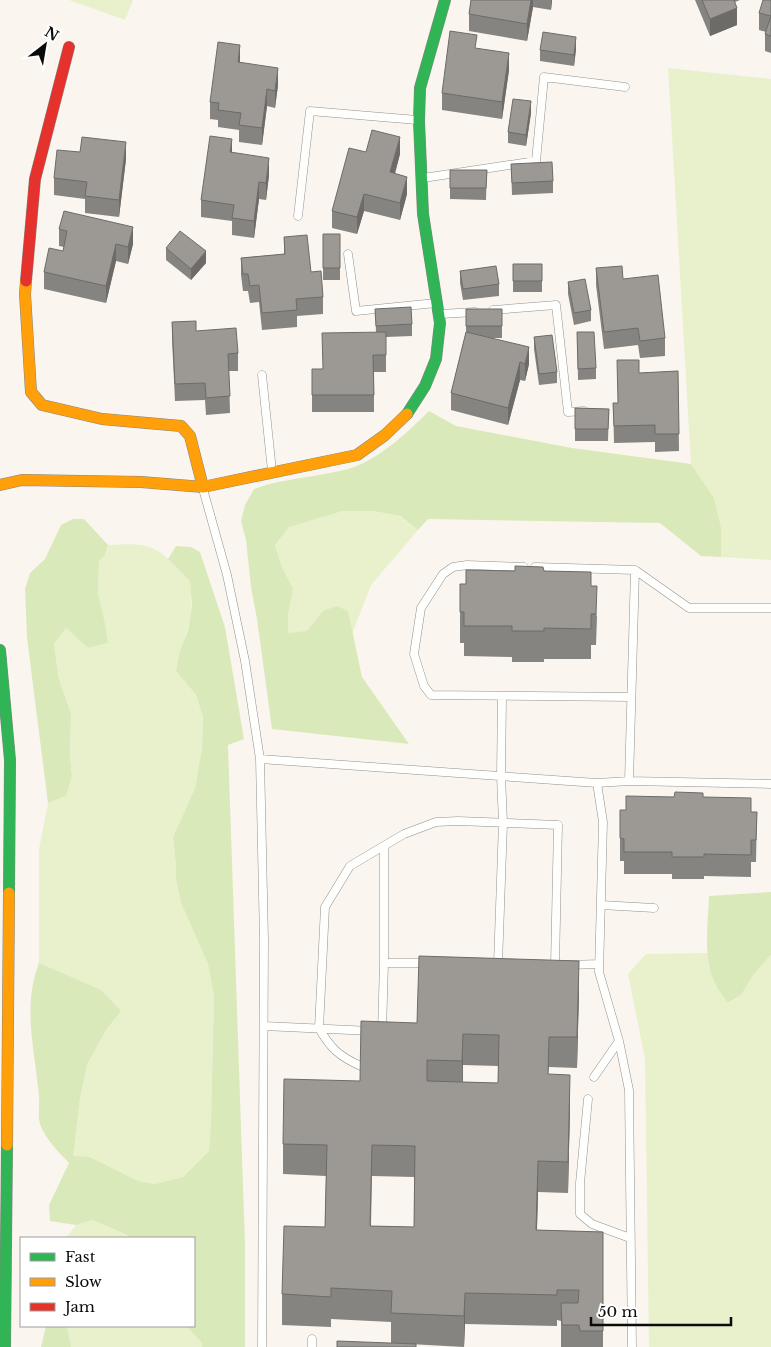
<svg xmlns="http://www.w3.org/2000/svg" width="771" height="1347" font-family="'Libre Baskerville',serif">
	<style>
		.green { fill: #e8f1cc }
		.forest { fill: #dae9ba }
		.lines { fill: none; stroke-linecap: round; stroke-linejoin: round }
		.lane-casing { stroke: #93918e; stroke-width: 9 }
		.fast-casing { stroke: #898784; stroke-width: 12 }
		.slow-casing { stroke: #898784; stroke-width: 12 }
		.jam-casing { stroke: #898784; stroke-width: 12 }
		.lane { stroke: #fefefd; stroke-width: 8 }
		.fast { stroke: #30b455; stroke-width: 11 }
		.slow { stroke: #ff9f0a; stroke-width: 11 }
		.jam { stroke: #e5322d; stroke-width: 11 }
		.wall { fill: #868480; fill-rule: evenodd }
		.shaded-wall { fill: #6d6b68 }
		.building { fill: #9c9995; stroke: #6d6b68; fill-rule: evenodd }
	</style>
	<rect width="100%" height="100%" fill="#faf6ef"/>
	<path class="green" d="M69,0H133L125,20Z
		M668,68L771,79V560L721,557V527L714,498L691,464Z
		M343,511H373L399,516L418,530L371,585L352,634L348,611H323L307,632L288,633V615L293,589L282,567L275,545L288,527Z
		M108,545C139,544 152,541 174,565C179,570 188,576 190,581C192,584 191,590 191,593C194,620 181,645 176,671L196,695L203,717L202,748L195,788L173,837L176,866V879L181,903L208,964L214,997L211,1120L209,1151L183,1177L155,1184L138,1181L90,1157H72L80,1099L87,1065L106,1030L121,1011L61,973L39,963V849L48,803L66,796L72,776L70,755L71,714L59,679L54,644L66,628L88,648L108,643L105,623L98,593L99,561L105,555Z
		M708,953C711,975 715,986 729,1003L741,995L754,974L771,955V1347H649L645,1059L628,974L646,954Z
		M92,1220L109,1227L133,1238H66L76,1225Z
		M67,1326H186L202,1343V1347H71Z"/>
	<path class="forest" d="M429,411L456,426L572,448L691,464L714,498L721,527V557L701,556L660,523L428,519L418,530L400,516L373,511H343L289,527L275,545L282,567L293,589L288,615V633L307,631L323,611L337,606L348,611L362,677L409,744L272,729L257,619L251,587L246,540L241,521L245,505L254,489C284,478 317,477 348,469C377,461 408,432 429,411Z
		M73,519H84L108,545L105,555L99,561L98,593L105,623L108,643L88,648L66,628L54,644L59,679L71,714L70,755L72,776L66,796L48,803L27,638L25,589L30,573L45,559L61,525Z
		M176,546L191,547L200,552L225,627L244,739L228,745L245,1244V1347H202V1343L186,1326H194V1238H133L109,1227L92,1220L76,1225L50,1221L49,1205L69,1163C59,1153 47,1140 41,1127C37,1118 40,1105 39,1096C35,1051 22,1006 39,963L101,990L121,1011L106,1030L87,1065L80,1099L73,1156L90,1157L138,1181L155,1184L183,1177L209,1151L211,1120L214,997L208,964L181,903L176,879V866L173,837L195,788L202,748L203,717L196,695L176,671L180,651L188,630L192,605L190,581L168,559Z
		M771,892V955L754,974L741,995L728,1003C725,998 720,993 717,987C702,960 708,925 709,896Z
		M46,1326H67L71,1347H41Z"/>
	<g class="lines">
		<defs>
			<path id="lane" d="M423,178L536,161L544,77L625,87
				M298,216L310,111L417,120
				M348,254L356,311L436,303
				M493,310L556,305L568,412L584,411
				M441,314L475,312
				M262,375L272,471
				M203,489L227,575L245,661L260,759L264,940L262,1347
				M524,567L467,565L453,567L443,574L421,608L414,654L424,686L431,695L631,697
				M535,567L635,570L689,608H771
				M260,759L597,783L603,822L599,972L619,1041L629,1090L632,1347
				M629,781L635,570
				M597,783L629,781L771,784
				M601,905L654,908
				M384,963H427
				M498,964L503,823L501,776L502,696
				M569,965L599,964
				M264,1026L371,1031
				M382,1031L384,963V846
				M361,1066C340,1057 330,1048 319,1028L325,907L350,866L404,834L436,822L458,821L558,825L555,965
				M594,1077L619,1041
				M588,1099L580,1183V1214L592,1224L630,1238
				M312,1347V1339"/>
			<path id="fast" d="M407,414L425,386L436,359L440,323L423,214L419,121L420,88L445,0
				M0,650L10,760L9,893
				M5,1347L7,1145"/>
			<path id="slow" d="M26,281L25,294L31,392L42,405L102,419L181,426L190,436L203,487
				M0,485L22,480L141,482L203,487L357,455L385,435L407,414
				M7,1145L9,893"/>
			<path id="jam" d="M26,281L35,179L69,47"/>
		</defs>
		<use href="#lane" class="lane-casing"/>
		<use href="#fast" class="fast-casing"/>
		<use href="#slow" class="slow-casing"/>
		<use href="#jam" class="jam-casing"/>
		<use href="#lane" class="lane"/>
		<use href="#fast" class="fast"/>
		<use href="#slow" class="slow"/>
		<use href="#jam" class="jam"/>
	</g>
	<path class="wall" d="M471,0H552L551,10L533,7L527,41L469,31V14Z
		M695,0H740L735,2L737,25L710,36Z
		M771,0V53L765,51V34L766,32L759,30V13Z
		M576,49L574,66L540,61V50Z
		M240,62L278,85L275,108L267,106L262,145L239,142V130L218,127V120L210,119V102Z
		M509,70L502,119L442,110V93Z
		M531,113L526,146L508,143V132Z
		M232,153L269,175L266,200L259,199L254,238L232,235V221L201,217V200Z
		M400,154L395,174L407,194L400,220L364,211L357,234L332,228V211Z
		M126,159L119,217L85,213V199L54,195V178Z
		M511,164L553,181V193L512,195Z
		M450,170H487L486,200L450,199Z
		M59,229L133,244L128,264L116,261L106,303L44,289V272L63,251L64,247L59,246Z
		M323,234H340V280H323Z
		M284,237L311,272L323,297V314L297,316V327L262,330L259,302L250,303L248,291H243L241,275V258L284,254Z
		M166,248L206,263L191,280L166,260Z
		M513,264H542V292H513Z
		M596,268L623,279L665,338V356L640,358L638,345L604,349L596,285Z
		M460,271L499,284V296L463,300L460,283Z
		M568,282L591,310V321L574,325L568,294Z
		M375,309L412,324V336L386,337V372H374V412H312V369H322L376,332Z
		M466,309H502V338H493L529,364L525,381L520,380L508,425L451,410V393L466,332Z
		M172,322L196,331L238,353V371H229L230,413L206,415L205,400L175,401L172,339Z
		M577,332L596,368V379L578,380Z
		M534,337L557,372V383L539,385L534,349Z
		M678,371L679,451L655,452V442L614,443L613,403H618L639,373Z
		M575,408L609,409L608,441H575Z
		M544,571L591,586L597,617L596,645H591V659H544V662H512V657L464,656V643H460V584H466Z
		M703,797L751,812H757L756,862H751V877L704,876V879H672V874H624V861H620V810H626Z
		M579,991L577,1068L549,1067L548,1074L570,1105L568,1193L538,1192L537,1230L603,1232V1347H561V1321L557,1320V1326L465,1324L464,1347L391,1343V1322L331,1319V1327L282,1325V1294L325,1227L326,1176L283,1174V1144L360,1081L417,1023ZM463,1065L498,1066V1083L463,1082ZM372,1176L414,1177V1227L371,1226Z"/>
	<path class="shaded-wall" d="M531,0H533V7L527,41V24Z
		M551,0H552L551,10Z
		M737,8V25L710,36V19Z
		M576,37V49L574,66V55Z
		M240,45V62L238,79V62Z
		M509,53V70L502,119V102Z
		M278,68V85L275,108V91Z
		M267,89V106L262,145V128Z
		M531,101V113L526,146V135Z
		M400,137V154L390,190V172Z
		M232,139V156L230,152Z
		M126,142V159L119,217V200Z
		M269,158V175L266,200V183Z
		M407,177V194L400,220V203Z
		M259,182V199L254,238V221Z
		M364,194V211L357,234V217Z
		M133,227V244L128,264V247Z
		M116,244V261L106,303V286Z
		M206,251V263L191,280V269Z
		M529,347V364L525,381V364Z
		M520,362V380L508,425V408Z
		M579,961V991L577,1068V1037Z
		M463,1034V1065L462,1092V1061Z
		M570,1075V1105L568,1193V1162Z
		M538,1161V1192L536,1260V1230Z
		M465,1293V1324L464,1347V1316Z"/>
	<path class="building" d="M471,0H531L527,24L469,14Z
		M702,0H734L737,8L710,19Z
		M763,0H771V36L765,34L771,16L759,13Z
		M450,31L477,35L475,48L509,53L502,102L442,93Z
		M543,32L576,37L574,55L540,50Z
		M218,42L240,45L238,62L278,68L275,91L267,89L262,128L239,125L241,113L218,110L219,103L210,102Z
		M513,99L531,101L526,135L508,132Z
		M372,130L400,137L390,172L407,177L400,203L364,194L357,217L332,211L349,148L366,152Z
		M210,136L232,139L230,152L269,158L266,183L259,182L254,221L232,218L234,205L201,200Z
		M82,137L126,142L119,200L85,196L87,182L54,178L57,150L80,152Z
		M552,162L553,181L512,183L511,164Z
		M450,170H487L486,188H450Z
		M64,211L133,227L128,247L116,244L106,286L44,272L49,248L63,251L67,231L59,229Z
		M180,231L206,251L191,269L166,248Z
		M323,234H340V268H323Z
		M307,235L311,272L321,271L323,297L296,299L297,310L262,313L259,285L250,286L248,274H243L241,258L285,254L284,237Z
		M513,264H542V281H513Z
		M496,266L499,284L463,289L460,271Z
		M622,266L623,279L658,275L665,338L640,341L638,328L604,332L596,268Z
		M585,279L591,310L574,313L568,282Z
		M411,307L412,324L376,326L375,309Z
		M466,309H502V326H466Z
		M196,321V331L236,328L238,353L228,354L230,396L206,398L205,383L175,384L172,322Z
		M386,332V355H373L374,395H312V369H323L322,333Z
		M466,332L529,347L525,364L520,362L508,408L451,393Z
		M577,332H594L596,368L578,369Z
		M552,335L557,372L539,374L534,337Z
		M617,360H639V373L678,371L679,434H655V425L614,426L613,403H618Z
		M575,408L609,409L608,429H575Z
		M515,566L543,567L544,571L591,572V586H597L596,614H591V629L544,628V631H512V626H464V612H460V584H466V570L515,571Z
		M675,792L703,793V797L751,798V812H757L756,840H751V855L704,854V857H672V852H624V839L620,838V810H626V796L674,797Z
		M419,956L579,961L577,1037H549L548,1074L570,1075L568,1162L538,1161L536,1230L603,1232V1331H580L579,1325H562L561,1303H578L579,1290H557V1295L465,1293L464,1316L391,1313L392,1291L331,1288V1297L282,1294L284,1226L325,1227L327,1145L283,1144L284,1079L360,1081L361,1021L417,1023ZM463,1034L499,1035L498,1083L427,1081V1060L462,1061ZM372,1145L415,1146L414,1227L370,1226Z
		M337,1341L416,1344V1347H337Z"/>
	<rect x="20" y="1237" width="175" height="90" fill="#ffffff" stroke="#9d9d9d"/>
	<rect x="30" y="1253" width="25" height="8" fill="#30b455" stroke="#9d9d9d"/>
	<text x="65" y="1262" font-size="15" fill="#0b0b0b">Fast</text>
	<rect x="30" y="1278" width="25" height="8" fill="#ff9f0a" stroke="#9d9d9d"/>
	<text x="65" y="1287" font-size="15" fill="#0b0b0b">Slow</text>
	<rect x="30" y="1303" width="25" height="8" fill="#e5322d" stroke="#9d9d9d"/>
	<text x="65" y="1312" font-size="15" fill="#0b0b0b">Jam</text>
	<g transform="translate(45 45) rotate(31)" stroke="#ffffff" stroke-width="4" paint-order="stroke">
	<path d="M0-4L9 19L0 12L-9 19Z" fill="#0b0b0b"/>
	<text y="-8" font-size="14" font-weight="bold" text-anchor="middle" fill="#0b0b0b">N</text>
	</g>
	<path d="M591 1317v8h140v-8" fill="none" stroke="#0b0b0b" stroke-width="2.5"/>
	<text x="598" y="1317" font-size="15" fill="#0b0b0b" stroke="#ffffff" stroke-width="4" paint-order="stroke">50 m</text>
</svg>
